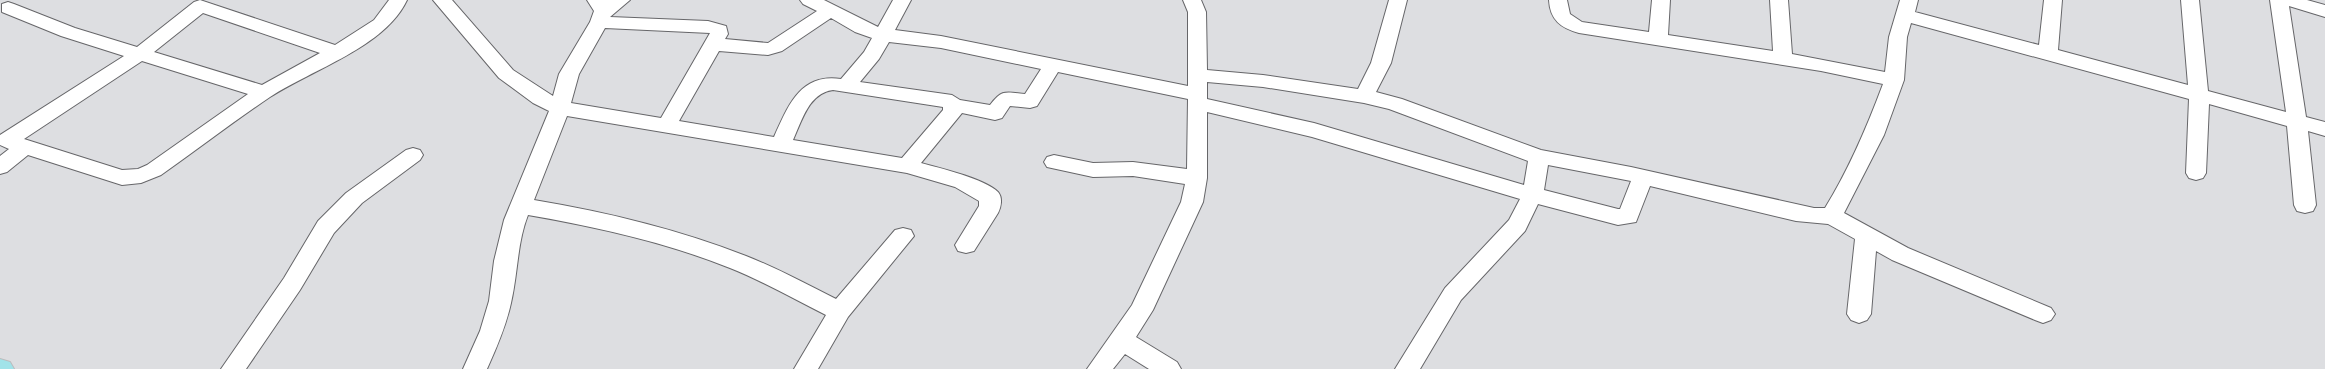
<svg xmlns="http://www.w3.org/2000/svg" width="2325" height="369" font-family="Barlow,sans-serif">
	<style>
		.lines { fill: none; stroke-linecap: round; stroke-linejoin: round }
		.minor-casing { stroke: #666669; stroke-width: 2 }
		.primary-casing { stroke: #bcbcbd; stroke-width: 2 }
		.minor { fill: #fff; fill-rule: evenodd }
		.primary { fill: #a1e3e9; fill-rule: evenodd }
	</style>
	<rect width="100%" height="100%" fill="#dddee1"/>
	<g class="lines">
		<defs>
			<path id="minor" d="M200,0L335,45L374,20L389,0H407C385,47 313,69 270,97C233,122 198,149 161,175L141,183L122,185L28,155L7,172L0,174V156L9,149L0,145V135L124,56L61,36L2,12V4L8,2L14,4L75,28L137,47L194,2ZM203,13L320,53L262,85L154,52ZM142,61L248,94L147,165L138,169L122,170L24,139Z
				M433,0H452L513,70L553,96L559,74L590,22L594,11L587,0H630L610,17L708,21L726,26L728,34L725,39L768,43L817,11L803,4L800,0H824L878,27L893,0H911L895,30L941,36L1188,86V12L1183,0H1201L1206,12L1207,70L1263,75L1358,89L1371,63L1389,0H1407L1391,63L1376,92L1402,99L1541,150L1631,167L1814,208H1825C1849,169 1867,127 1883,84L1821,71L1579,33C1561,28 1550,20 1549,0H1567L1570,14L1582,22L1649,32L1652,0H1670L1668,35L1773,51L1770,0H1788L1792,54L1885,72L1889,37L1900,0H1918L1915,12L2039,45L2044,0H2062L2058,50L2188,85L2181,0H2199L2208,91L2286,112L2270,0H2307L2325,5V17L2289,6L2306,117L2325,122V136L2308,131L2316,205L2313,211L2305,213L2297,211L2294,205L2287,126L2209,104L2206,173L2203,178L2196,180L2189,178L2186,173L2189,99L1911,23L1907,37L1904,80L1884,135L1844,213L1908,248L2051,308L2055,314L2051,320L2043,323L2035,320L1892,260L1876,251L1871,314L1867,320L1859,323L1851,320L1847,314L1855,239L1828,224L1796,221L1650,186L1636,222L1618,225L1538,204L1525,231L1461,300L1420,369H1395L1445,288L1509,220L1520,199L1312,137L1207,112V178L1203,202L1153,310L1136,337L1177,362L1181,369H1149L1125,354L1113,369H1087L1132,305L1181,202L1185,184L1133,176L1093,177L1047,167L1044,162L1047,157L1054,155L1093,163L1133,162L1187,169L1188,99L1058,72L1037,106L1030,108L1010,106L1002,118L995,120L962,113L921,163C940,168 985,179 998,192C1003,198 1001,207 998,213L974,251L966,253L958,251L955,245L979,206V201L955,187L907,173L567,116L534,200C606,212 677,229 746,256C777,268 806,284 836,299L895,230L903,228L911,230L914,236L848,317L818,369H794L826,315C794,299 763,281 730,268C665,242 597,227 528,215C517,243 518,273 511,303C506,326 497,347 487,369H463L480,331L489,301L494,261L504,220L549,111L533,103L499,78ZM831,18L855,32L872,38L864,52L841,79C800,73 788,106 774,137L679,121L719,51L768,55L782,51ZM605,28L710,33L661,118L571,103L579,74ZM889,42L941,48L1041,69L1025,94C1005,92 1002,89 990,105L960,100L952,95L860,82L879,59ZM1207,82L1263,87L1364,103L1389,109L1528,161L1524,185L1314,123L1207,99ZM833,90L943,107V110L902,158L793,140C802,120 809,93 833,90ZM1548,165L1631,181L1620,209H1618L1544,190Z
				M413,148L420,150L423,155L420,160L362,203L334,233L300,290L246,369H221L284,278L318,221L346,193L406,150Z"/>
			<path id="primary" d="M0,359L10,362L14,369H0Z"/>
		</defs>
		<use href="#minor" class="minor-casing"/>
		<use href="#primary" class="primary-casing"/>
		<use href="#minor" class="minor"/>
		<use href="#primary" class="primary"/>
	</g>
</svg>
